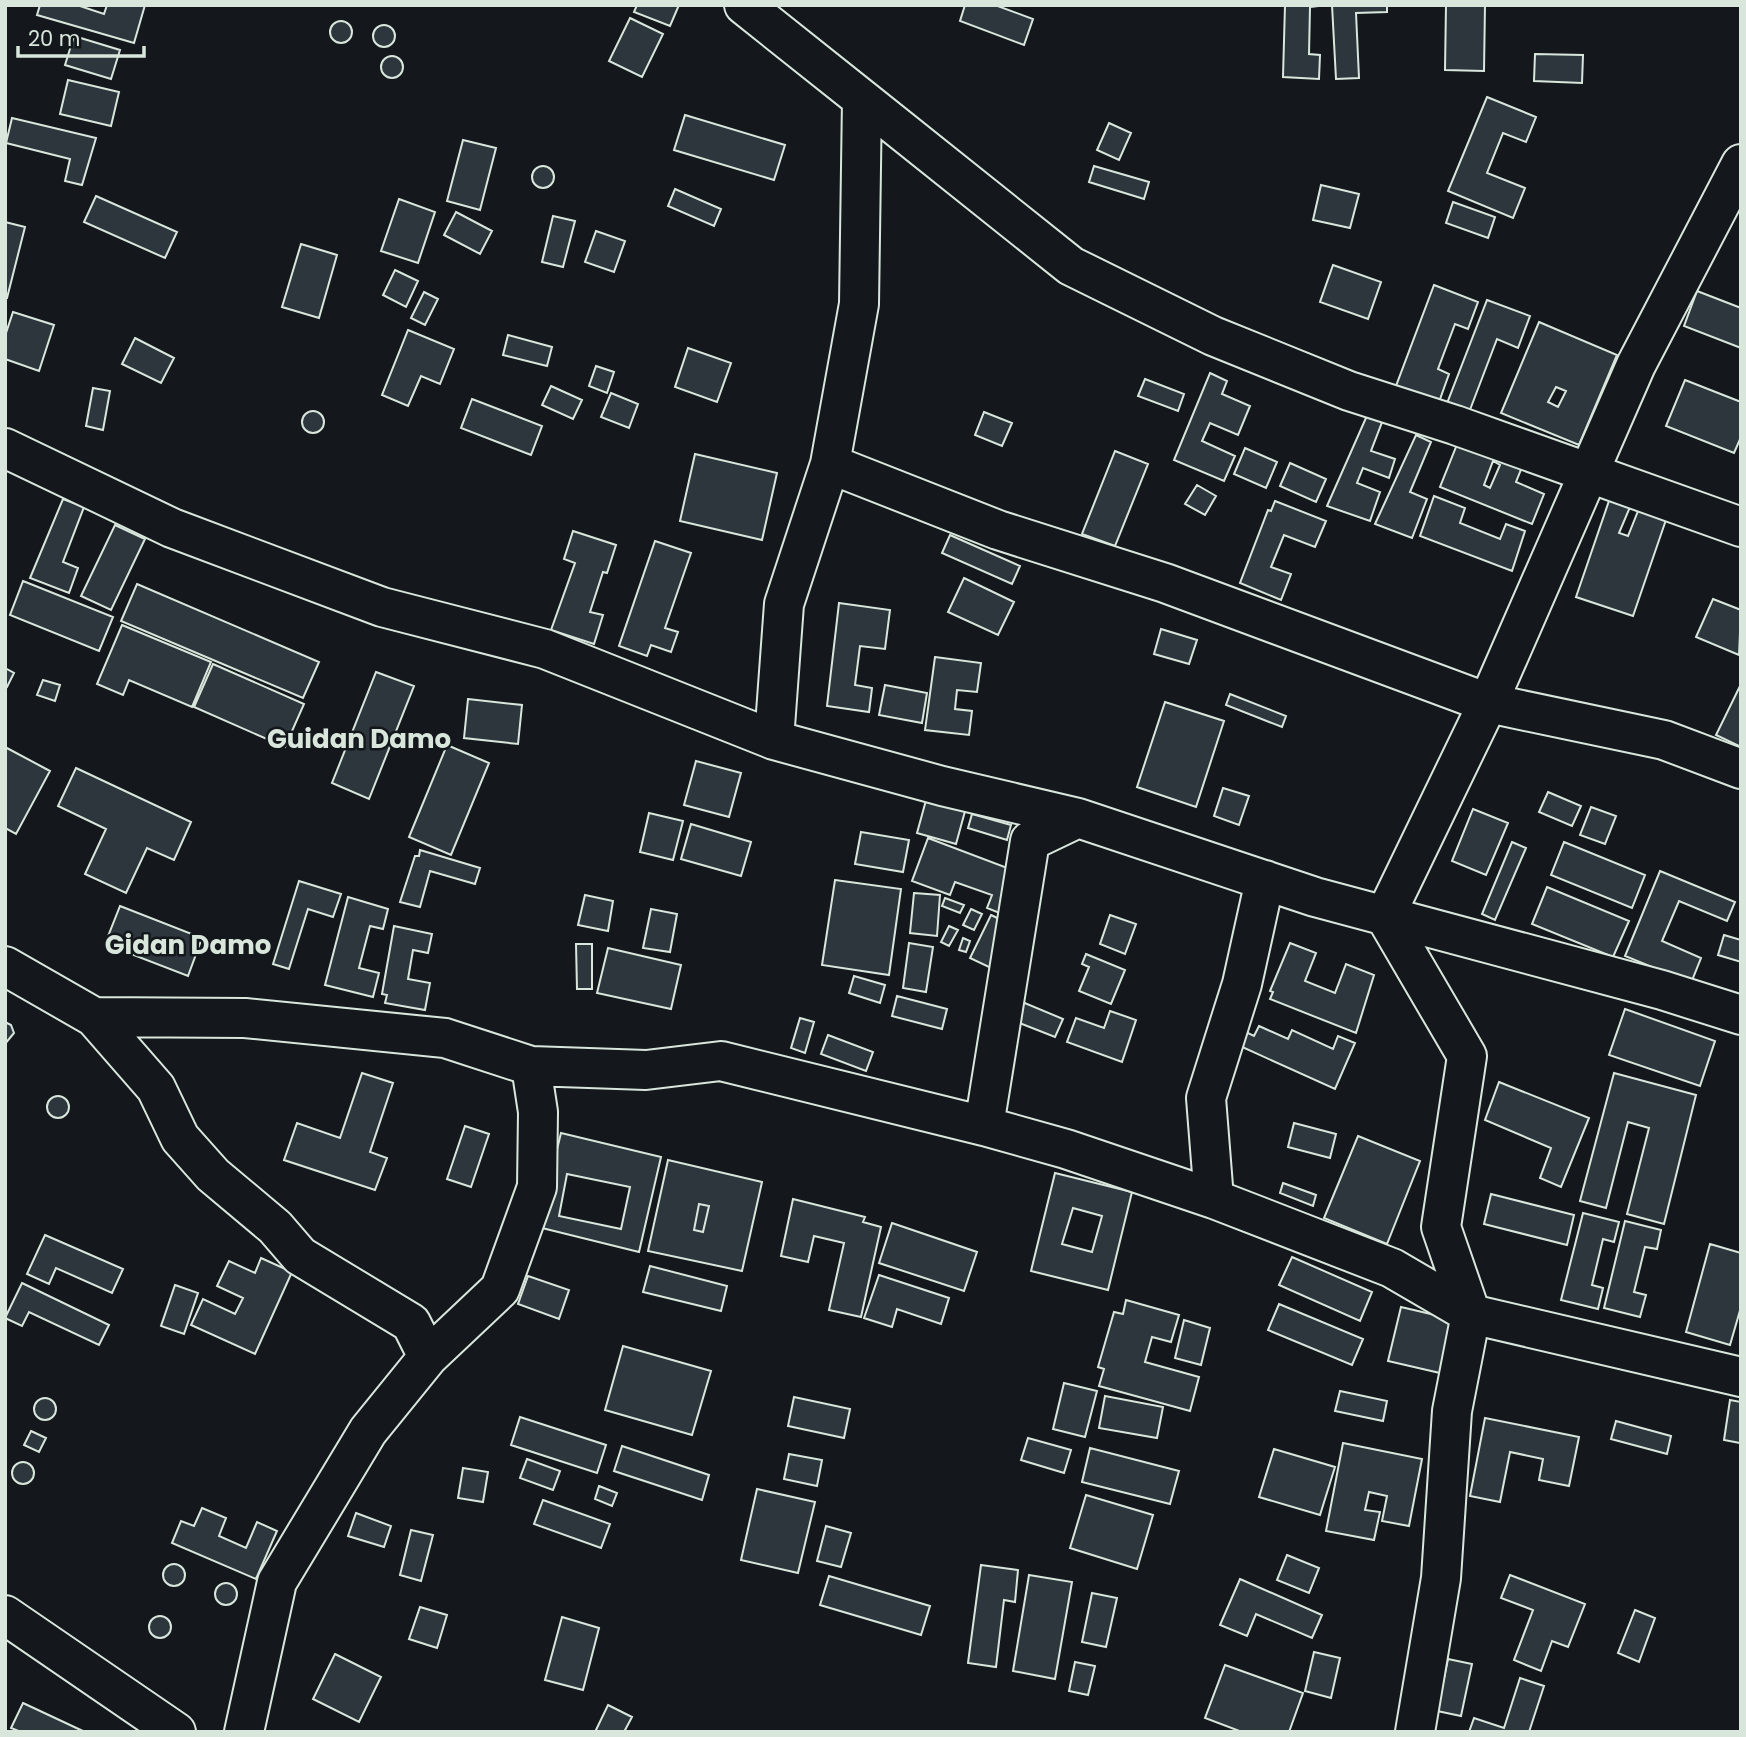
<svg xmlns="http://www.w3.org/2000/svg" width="1746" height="1737" font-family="Poppins,sans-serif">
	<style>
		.building { fill: #2c363c; stroke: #d8e6dc; stroke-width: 2; fill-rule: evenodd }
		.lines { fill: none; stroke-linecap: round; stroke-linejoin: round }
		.minor-casing { stroke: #d8e6dc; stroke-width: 42 }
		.minor { stroke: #14181c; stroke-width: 38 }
		.labels { text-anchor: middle; stroke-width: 5; stroke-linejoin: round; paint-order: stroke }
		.quarter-label { font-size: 26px; font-weight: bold; fill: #d8e6dc; stroke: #14181c }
	</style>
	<rect width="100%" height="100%" fill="#14181c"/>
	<path class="building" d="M40,5H77L104,14L107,5H145L134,43L37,15Z
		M637,5H679L670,26L634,12Z
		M965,5H995L1033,19L1024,45L960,21Z
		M1285,5H1327L1310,7L1309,54L1320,55L1319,79L1283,77Z
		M1332,5H1387V12L1356,13L1359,78L1336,79Z
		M1446,5H1485L1484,71L1445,70Z
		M630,18L663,34L642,77L609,61Z
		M330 32a11 11 0 1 1 22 0a11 11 0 1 1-22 0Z
		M373 36a11 11 0 1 1 22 0a11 11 0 1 1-22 0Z
		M74,36L120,50L111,79L65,65Z
		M1535,54L1583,55L1582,83L1534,81Z
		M381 67a11 11 0 1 1 22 0a11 11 0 1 1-22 0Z
		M68,80L119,92L111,126L60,114Z
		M1487,97L1536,117L1526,142L1503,133L1487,173L1525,188L1513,218L1448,191Z
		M685,115L785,145L774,180L674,150Z
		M12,118L96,138L82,185L65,181L70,159L6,143Z
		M1109,123L1131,133L1119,160L1097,150Z
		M463,140L496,148L480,210L447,201Z
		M532 177a11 11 0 1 1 22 0a11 11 0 1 1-22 0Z
		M1094,166L1149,182L1144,199L1089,182Z
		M1321,185L1359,194L1350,228L1313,220Z
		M675,189L721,209L714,226L668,206Z
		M96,196L177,232L165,258L84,222Z
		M399,199L435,212L418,263L381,251Z
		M1453,202L1495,217L1488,238L1446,223Z
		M456,212L492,231L480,254L444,235Z
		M553,216L575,221L563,267L542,262Z
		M5,222L25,227L7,298H5Z
		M596,231L625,241L614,272L585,262Z
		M301,244L337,255L319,318L282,307Z
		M1333,265L1381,282L1368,319L1320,302Z
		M395,270L418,281L406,307L383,295Z
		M1434,285L1478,302L1468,329L1455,324L1438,369L1449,374L1439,402L1396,386Z
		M1697,291L1741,308V348L1684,326Z
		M424,292L438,299L425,325L411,318Z
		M1487,300L1530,316L1518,348L1497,339L1468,415L1446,406Z
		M13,312L54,325L39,371L5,359V336Z
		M1539,322L1617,355L1579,445L1501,413ZM1556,387L1566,391L1558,407L1548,402Z
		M408,330L454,349L440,384L421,376L408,406L382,395Z
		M508,335L552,347L547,366L503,355Z
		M135,338L174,358L161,383L122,364Z
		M688,348L731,363L717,402L675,387Z
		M596,366L614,372L607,393L589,386Z
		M1210,373L1227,381L1222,394L1250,406L1238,435L1210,423L1202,441L1235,456L1224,481L1174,460Z
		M1145,379L1184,394L1178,411L1138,396Z
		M1685,380L1741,402V437L1734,453L1666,426Z
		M551,386L582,400L573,419L542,405Z
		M93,388L110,391L103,430L86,426Z
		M611,393L638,404L629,428L601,417Z
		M472,399L542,426L531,455L461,428Z
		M302 422a11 11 0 1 1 22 0a11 11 0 1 1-22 0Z
		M1369,411L1384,417L1371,451L1395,459L1389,478L1363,468L1357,483L1380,492L1370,521L1327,506Z
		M984,412L1012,423L1002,446L975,435Z
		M1416,435L1431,442L1410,492L1427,499L1412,538L1375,524Z
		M1458,442L1522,467L1516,482L1544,494L1532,524L1440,487ZM1493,461L1500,465L1490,488L1484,485Z
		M1245,448L1277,462L1266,488L1234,474Z
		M1115,451L1148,464L1115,546L1082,534Z
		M695,454L777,473L762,540L680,521Z
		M1290,463L1326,479L1316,502L1280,486Z
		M1197,485L1216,496L1205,515L1185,504Z
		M1611,495L1668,514L1633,616L1576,597ZM1630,507L1638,511L1628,536L1619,533Z
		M1434,496L1465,508L1460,523L1500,539L1506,524L1525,531L1512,571L1420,536Z
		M63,499L84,507L63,562L78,568L69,593L30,578Z
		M1275,501L1326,521L1315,547L1284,535L1271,567L1291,574L1281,600L1240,583L1268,510L1271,511Z
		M115,525L145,539L111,610L81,596Z
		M573,531L616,545L607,573L603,572L590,612L603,615L594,644L551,630L575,563L564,559Z
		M950,535L1020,566L1012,584L942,553Z
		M655,541L691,553L665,628L678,632L671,652L651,645L647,656L619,646Z
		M964,578L1014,602L998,635L948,612Z
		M23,581L113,617L99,651L10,615Z
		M137,584L319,662L303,698L121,621Z
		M1713,599L1741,610L1739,655L1696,637Z
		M839,603L890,610L885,649L860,646L855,685L872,688L869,712L827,706Z
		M122,625L211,662L192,707L129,680L123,695L97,684Z
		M1161,629L1197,640L1189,664L1154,654Z
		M935,657L981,663L977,692L957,690L955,709L972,711L969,735L925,730Z
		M213,664L304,704L285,747L194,707Z
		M5,668L14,673L7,687L5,686Z
		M376,672L414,686L369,799L332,783Z
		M43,680L60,685L55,701L37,695Z
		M1741,684V747L1716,735Z
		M885,685L927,693L922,723L879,715Z
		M1230,694L1286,716L1282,727L1226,705Z
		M468,699L522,705L518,744L464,738Z
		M1165,702L1224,721L1196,807L1137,787Z
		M447,745L489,763L451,855L409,837Z
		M5,747L50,771L16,834L5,828Z
		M696,761L741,773L729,817L684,805Z
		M76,768L191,822L174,860L147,848L126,893L85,874L106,829L58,806Z
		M1223,788L1249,796L1239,825L1214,816Z
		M1548,792L1581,806L1572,826L1539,812Z
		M928,793L967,804L956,844L917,833Z
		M1591,807L1616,816L1605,844L1580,835Z
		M1473,809L1508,823L1486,875L1452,861Z
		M649,813L683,821L673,860L640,852Z
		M972,814L1011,825L1007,840L968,828Z
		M691,824L751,842L741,876L681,859Z
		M861,832L909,840L903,872L855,864Z
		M928,838L1018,872L1002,914L987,908L992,895L955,882L950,895L912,881Z
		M1512,842L1526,848L1495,920L1482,914Z
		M1564,842L1645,875L1632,908L1551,875Z
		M420,850L480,868L475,884L430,871L420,907L400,902L415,856H419Z
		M1660,871L1735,902L1727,921L1679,901L1662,941L1701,958L1691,983L1625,956Z
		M835,880L901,889L889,975L822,965Z
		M299,881L341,894L333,917L308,909L289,969L273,964Z
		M1547,887L1629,921L1613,957L1532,924Z
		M914,893L940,895L937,936L910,933Z
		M585,895L613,901L608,931L578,925Z
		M348,897L388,909L383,929L370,926L359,968L379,973L373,997L325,985Z
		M945,898L964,905L960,913L942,906Z
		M120,906L202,938L188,976L105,944Z
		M651,909L677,914L670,952L643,948Z
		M971,909L982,914L974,930L963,925Z
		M991,915L1012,925L991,968L970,958Z
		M1110,915L1136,924L1125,954L1100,944Z
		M394,926L432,934L428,953L413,950L408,979L430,983L425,1010L385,1003L387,995L382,994Z
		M949,926L958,930L949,946L941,942Z
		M1724,935L1741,940V962L1718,955Z
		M963,938L970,941L966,952L959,950Z
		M909,943L933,947L926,992L903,988Z
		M1290,943L1316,953L1305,981L1335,993L1346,964L1374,975L1356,1033L1270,999L1273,992L1270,991Z
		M576,944H592V989H577Z
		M608,948L681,965L671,1009L597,993Z
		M1086,954L1125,970L1111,1004L1079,991L1089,967L1082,964Z
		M854,976L885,985L880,1003L849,993Z
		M897,996L947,1009L942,1029L892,1016Z
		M1015,999L1063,1019L1055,1037L1007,1018Z
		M1625,1009L1715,1041L1700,1086L1609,1055Z
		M1110,1011L1136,1020L1122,1062L1067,1042L1076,1018L1104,1028Z
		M800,1018L814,1022L805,1053L791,1048Z
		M5,1022L11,1025L14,1033L5,1044Z
		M1259,1026L1288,1039L1292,1030L1333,1049L1338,1036L1355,1043L1335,1089L1240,1046L1246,1032L1254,1036Z
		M828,1035L873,1052L866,1071L821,1054Z
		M362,1073L393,1083L370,1152L387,1158L375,1190L284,1160L297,1123L340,1138Z
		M1614,1073L1696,1095L1664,1224L1627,1214L1649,1128L1628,1122L1606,1208L1580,1201Z
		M1499,1082L1589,1118L1561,1187L1540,1178L1551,1148L1485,1120Z
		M47 1107a11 11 0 1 1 22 0a11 11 0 1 1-22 0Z
		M1294,1123L1336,1134L1330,1158L1288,1147Z
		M465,1126L489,1134L471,1187L447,1179Z
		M561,1133L661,1157L639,1252L538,1227ZM567,1174L630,1187L621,1229L559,1216Z
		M1358,1136L1420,1161L1387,1244L1324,1218Z
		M668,1160L762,1182L742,1271L648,1251ZM699,1204L709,1206L703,1232L694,1230Z
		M1055,1173L1132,1192L1108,1290L1031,1271ZM1073,1208L1102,1216L1092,1252L1062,1244Z
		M1283,1183L1316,1195L1313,1206L1280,1193Z
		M1491,1194L1574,1215L1567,1245L1484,1224Z
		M793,1199L865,1217L863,1222L881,1227L861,1317L829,1310L844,1243L814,1236L808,1262L781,1256Z
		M699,1204L709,1206L703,1232L694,1230Z
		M1583,1213L1619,1222L1614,1242L1603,1239L1592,1285L1603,1288L1598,1309L1561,1300Z
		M1625,1221L1661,1230L1657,1249L1645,1247L1634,1292L1646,1295L1640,1317L1604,1308Z
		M892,1223L977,1252L964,1291L879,1263Z
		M45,1235L123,1269L112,1293L56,1268L49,1284L27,1274Z
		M1710,1244L1741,1253V1307L1730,1345L1686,1332Z
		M1292,1257L1372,1292L1360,1321L1279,1285Z
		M261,1258L292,1272L255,1354L191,1325L203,1299L235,1314L243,1298L217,1286L229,1261L255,1273Z
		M650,1266L727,1286L721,1311L643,1292Z
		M879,1275L949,1298L941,1324L897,1309L892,1327L864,1318Z
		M528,1276L569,1290L559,1319L518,1304Z
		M22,1283L109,1325L99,1345L29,1312L22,1326L5,1318Z
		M175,1285L198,1293L184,1334L161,1326Z
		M1126,1300L1179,1315L1171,1342L1152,1337L1145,1362L1199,1377L1190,1411L1099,1386L1104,1369L1098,1367L1114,1312L1123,1314Z
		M1279,1304L1363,1339L1352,1365L1268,1330Z
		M1401,1307L1452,1319L1440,1373L1388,1361Z
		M1184,1320L1210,1328L1201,1365L1175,1358Z
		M623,1346L711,1371L692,1435L605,1410Z
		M1064,1383L1097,1391L1085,1437L1053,1429Z
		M1340,1391L1387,1401L1383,1421L1335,1411Z
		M1105,1396L1163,1407L1157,1438L1099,1428Z
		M794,1397L850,1409L844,1438L788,1426Z
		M34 1409a11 11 0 1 1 22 0a11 11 0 1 1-22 0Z
		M1730,1400L1741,1402L1740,1443L1724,1440Z
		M520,1417L606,1445L597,1473L511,1445Z
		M1485,1418L1579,1437L1569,1486L1539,1480L1543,1459L1510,1452L1500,1502L1470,1496Z
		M1616,1421L1671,1436L1667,1454L1611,1439Z
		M31,1431L46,1438L39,1452L24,1445Z
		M1028,1438L1071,1450L1064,1473L1021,1460Z
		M1343,1443L1422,1459L1409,1526L1382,1521L1387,1496L1369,1492L1365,1510L1380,1512L1374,1540L1326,1531Z
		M622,1446L709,1475L702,1500L614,1471Z
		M1090,1448L1179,1471L1170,1504L1082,1482Z
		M1274,1449L1335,1467L1320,1515L1259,1497Z
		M789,1454L822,1460L817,1486L784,1479Z
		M527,1459L560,1471L553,1490L520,1478Z
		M12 1473a11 11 0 1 1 22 0a11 11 0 1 1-22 0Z
		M463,1468L488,1472L483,1502L458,1498Z
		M599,1486L617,1493L612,1506L595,1499Z
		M757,1489L815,1502L798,1573L741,1560Z
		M1086,1495L1153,1515L1137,1569L1070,1548Z
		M543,1500L610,1524L601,1548L534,1524Z
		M202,1508L226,1518L219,1536L246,1548L257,1522L277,1531L256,1579L172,1543L181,1521L194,1526Z
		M356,1513L391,1526L384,1547L348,1536Z
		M826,1526L851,1533L841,1567L817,1561Z
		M411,1530L433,1535L421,1581L400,1575Z
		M1287,1555L1319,1568L1309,1593L1277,1580Z
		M163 1575a11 11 0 1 1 22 0a11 11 0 1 1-22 0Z
		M981,1565L1018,1570L1015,1602L1004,1600L996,1667L968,1663Z
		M1029,1575L1072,1582L1055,1679L1013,1671Z
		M1510,1575L1585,1604L1568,1647L1552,1641L1541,1671L1514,1660L1533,1610L1501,1598Z
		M829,1576L930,1606L921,1635L820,1605Z
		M1240,1579L1322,1615L1312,1638L1256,1614L1247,1636L1220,1625Z
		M215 1594a11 11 0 1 1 22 0a11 11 0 1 1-22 0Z
		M1092,1593L1117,1598L1106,1647L1082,1642Z
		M420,1607L447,1615L437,1648L409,1639Z
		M1635,1610L1655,1618L1639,1662L1618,1653Z
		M149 1627a11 11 0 1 1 22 0a11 11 0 1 1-22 0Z
		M562,1617L599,1628L583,1690L545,1680Z
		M1314,1652L1340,1658L1331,1698L1305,1691Z
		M335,1654L381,1677L359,1722L313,1699Z
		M1448,1659L1472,1664L1461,1716L1437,1711Z
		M1075,1662L1095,1666L1088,1695L1069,1691Z
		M1225,1665L1303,1693L1289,1732H1242L1205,1718Z
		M1520,1678L1544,1686L1529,1732H1469L1474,1718L1504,1728Z
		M23,1703L85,1732H21L11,1728Z
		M608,1705L632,1717L624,1732H595Z"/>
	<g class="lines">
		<defs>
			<path id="minor" d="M744,5L862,99L859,304L830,464
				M862,99L1071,266L1213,336L1349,391L1455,425L1741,527
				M5,448L172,528L382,607L545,649L774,740L942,786L1078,818
				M774,740L784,604L830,464L998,530L1165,583L1488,703L1636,365L1741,164
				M5,966L94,1017L245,1018L445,1038L531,1066L646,1070L721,1061L984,1126L1030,841L1078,818L1315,897L1662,990L1741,1015
				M94,1017L156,1088L180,1138L213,1175L275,1227L300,1256L411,1323L428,1357
				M984,1126L1066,1149L1214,1199L1392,1268L1471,1314L1741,1377
				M1214,1199L1206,1098L1242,984L1265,880
				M5,1615L176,1732
				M244,1732L277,1582L368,1431L428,1357L500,1289L537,1187L538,1112L531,1066
				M1415,1732L1441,1578L1452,1411L1471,1314L1441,1227L1467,1056L1385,916L1488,703L1664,740L1741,769"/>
		</defs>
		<use href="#minor" class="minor-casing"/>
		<use href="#minor" class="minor"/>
	</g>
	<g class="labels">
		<g class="quarter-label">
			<text x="359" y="748">Guidan Damo</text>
			<text x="188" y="954">Gidan Damo</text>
		</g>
	</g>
	<rect width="1746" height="1737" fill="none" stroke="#d8e6dc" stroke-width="14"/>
	<path d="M18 46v10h126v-10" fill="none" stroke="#d8e6dc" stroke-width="3.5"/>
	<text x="28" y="46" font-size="21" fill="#d8e6dc" stroke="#14181c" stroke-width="5" paint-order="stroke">20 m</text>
</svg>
